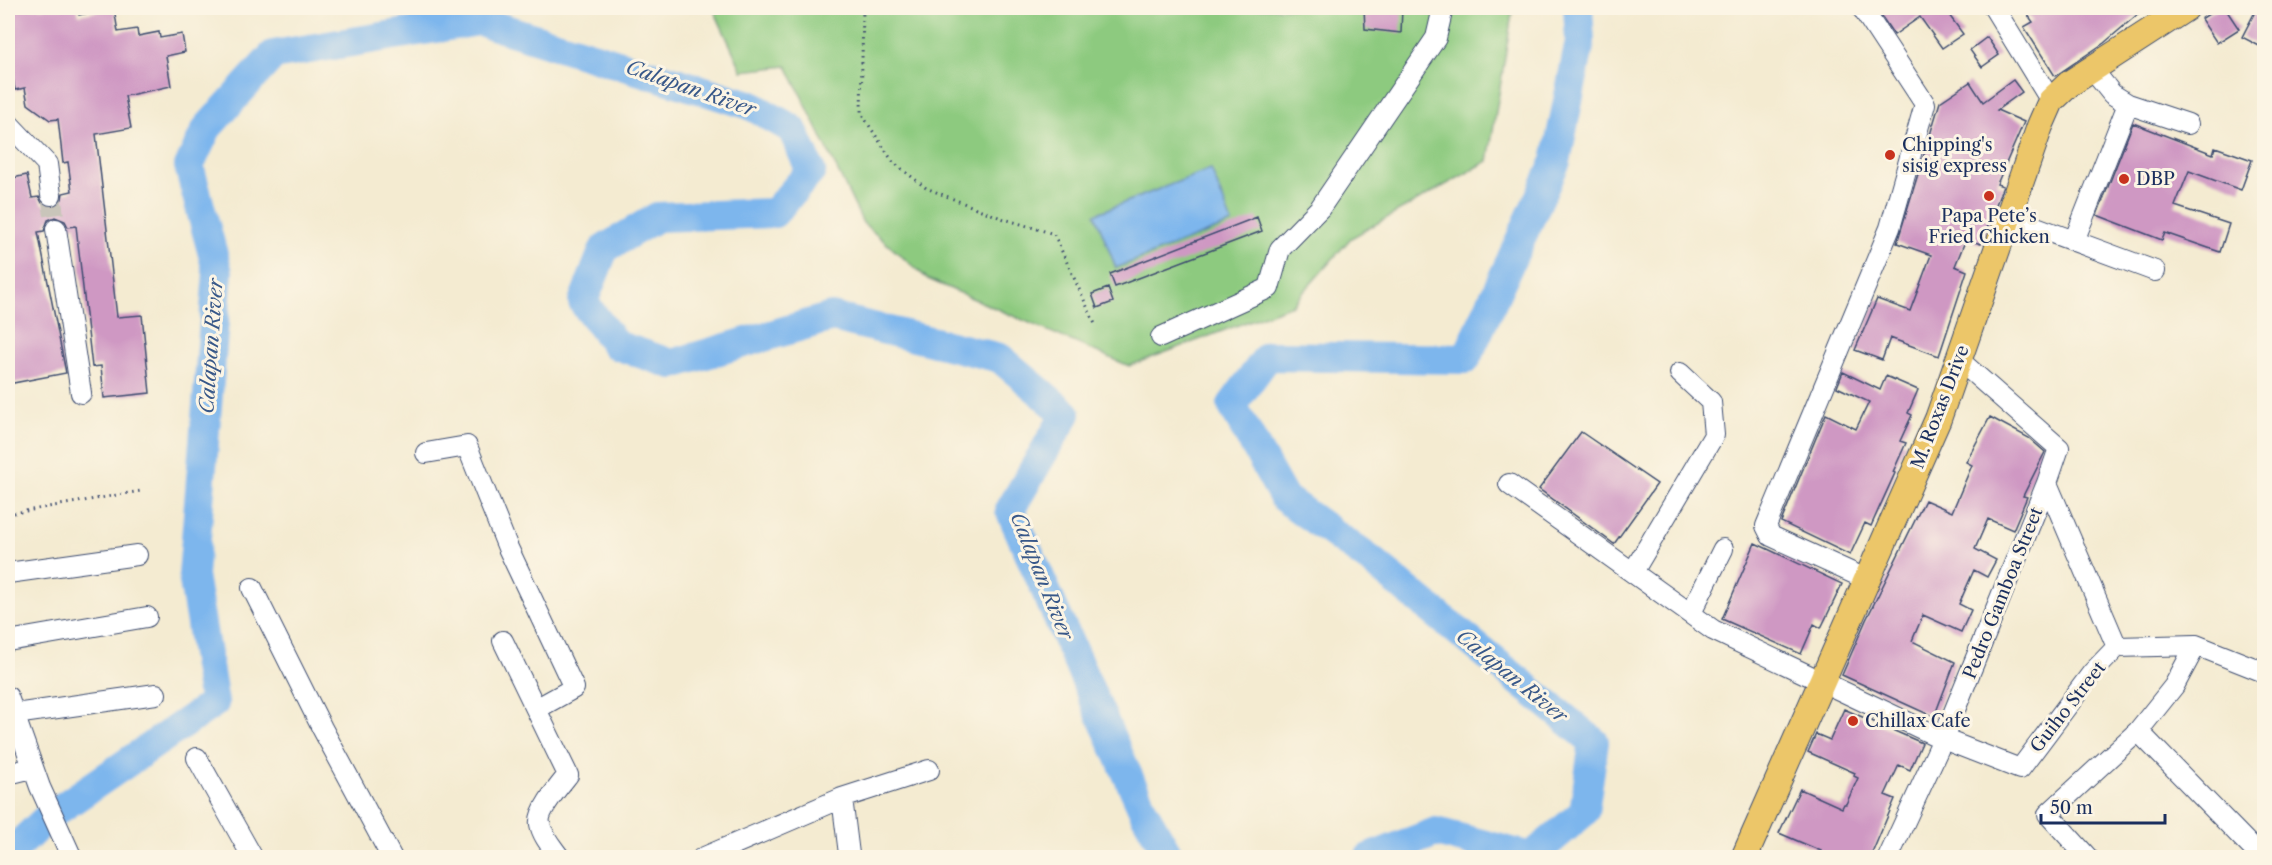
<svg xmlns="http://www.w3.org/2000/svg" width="2272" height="865" font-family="'Libre Caslon Text',serif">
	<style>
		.green { fill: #8dca7f; stroke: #547c6e; stroke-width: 1.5 }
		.water { fill: #7db6ed; stroke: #4c72a6; stroke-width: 1.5 }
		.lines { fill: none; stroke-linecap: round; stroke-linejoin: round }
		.river { stroke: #7db6ed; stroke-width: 30 }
		.building { fill: #cf98c3 }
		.minor-tunnel { stroke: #c9c5ba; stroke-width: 20; stroke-dasharray: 20 10; stroke-linecap: butt }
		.minor-casing { stroke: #3c4b6f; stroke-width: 22 }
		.major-casing { stroke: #3c4b6f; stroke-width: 28 }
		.path { stroke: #3c4b6f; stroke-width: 3; stroke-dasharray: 1.5 4.5; stroke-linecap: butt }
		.minor { stroke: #fff; stroke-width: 20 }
		.major { stroke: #ecc669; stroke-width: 26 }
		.poi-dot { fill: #c8321e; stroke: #fcf5e5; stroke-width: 2 }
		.labels { text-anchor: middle; stroke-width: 6; stroke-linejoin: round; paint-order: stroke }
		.poi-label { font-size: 18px; fill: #1b2f5e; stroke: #fcf5e5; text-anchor: start }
		.street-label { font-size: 18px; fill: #1b2f5e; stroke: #fcf5e5 }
		.water-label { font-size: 20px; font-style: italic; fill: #385889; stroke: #fcf5e5 }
	</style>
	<rect width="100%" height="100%" fill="#fcf5e5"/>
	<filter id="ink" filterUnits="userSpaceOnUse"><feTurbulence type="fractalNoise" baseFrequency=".0167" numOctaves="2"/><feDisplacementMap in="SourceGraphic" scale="12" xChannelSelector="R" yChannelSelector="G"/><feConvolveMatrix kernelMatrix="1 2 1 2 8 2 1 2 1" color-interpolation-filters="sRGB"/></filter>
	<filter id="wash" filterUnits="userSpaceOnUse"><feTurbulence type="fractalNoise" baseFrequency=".008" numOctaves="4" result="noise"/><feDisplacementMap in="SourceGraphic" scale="24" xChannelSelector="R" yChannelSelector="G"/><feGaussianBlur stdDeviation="1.35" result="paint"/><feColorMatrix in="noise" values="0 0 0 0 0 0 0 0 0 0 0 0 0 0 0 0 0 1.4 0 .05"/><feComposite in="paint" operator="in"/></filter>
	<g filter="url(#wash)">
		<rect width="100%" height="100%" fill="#f4ebd1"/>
		<path class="green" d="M713,8H1513L1488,161L1351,238L1292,305L1129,366L928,279L863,223L787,66L742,71Z"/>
		<path class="water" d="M1211,169L1232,223L1116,268L1095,214Z"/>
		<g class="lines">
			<path class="river" d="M8,855L48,817L214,703L193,575L218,273L189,166L207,128L273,55L479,21L750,105L792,129L811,171L774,213L657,217L604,249L583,302L616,345L672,364L832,317L1000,358L1066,414L1010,510L1144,812L1170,858
				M1369,858L1436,832L1531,857L1584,812L1594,742L1369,559L1284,498L1232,405L1268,356L1466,359L1556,161L1580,41L1578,8"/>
		</g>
		<g id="blocks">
			<path class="building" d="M8,8H77L79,15L114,8L118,32L137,29L138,36L159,32L160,38L182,34L185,52L166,56L171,86L125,96L131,128L96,134L117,317L142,315L150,393L104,398L101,366L92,367L76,226L68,227L65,221L55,217L48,220L44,231L38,232L66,373L8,384V179L27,175L32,198L39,197L42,203L47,206L58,205L62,199L63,193L72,191L68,162L63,163L58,119L50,120L28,104L25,88L15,90L8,50Z
				M1364,8H1402L1401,33L1365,29Z
				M1876,8H1961L1949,15L1963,34L1942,48L1920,17L1894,35Z
				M2023,8H2145L2104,43L2055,76L2024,27L2033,22Z
				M2218,8H2225L2239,29L2217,43L2201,19Z
				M2257,8H2265V49L2242,37Z
				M1987,37L1999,55L1982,67L1970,50Z
				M2013,80L2022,92L1997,110L2024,122L1997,184L2003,186L1981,244L1966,239L1955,266L1967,271L1939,356L1890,338L1882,360L1855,350L1877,299L1910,311L1931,255L1897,243L1940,102L1970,82L1983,102Z
				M2133,123L2213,154L2215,147L2252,160L2241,190L2189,171L2175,206L2229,224L2220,252L2165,233L2162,240L2097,215Z
				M1257,217L1262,231L1115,287L1110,274Z
				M1108,288L1113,302L1097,308L1092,294Z
				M1843,372L1880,390L1886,376L1918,390L1908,413L1912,415L1900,441L1906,443L1893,472L1895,473L1871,526L1865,523L1850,555L1781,522L1826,414L1856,429L1869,402L1837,387Z
				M1990,417L2029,438L2045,452L2023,496L2027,497L2013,530L1988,519L1975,549L1996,560L1987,577L1974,570L1959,604L1971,610L1961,632L1923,615L1912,641L1955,662L1934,717L1842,675L1866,620L1925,500L1952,512L1972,465L1966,462Z
				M1581,432L1657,484L1614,544L1539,489Z
				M1755,543L1842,584L1821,628L1814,624L1801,654L1722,619Z
				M1844,709L1922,743L1910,770L1899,765L1885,795L1895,799L1870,858H1818L1821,851L1779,833L1800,789L1842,808L1844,804H1846L1858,778L1854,776L1855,773L1808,752L1816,734L1830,740Z"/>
		</g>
	</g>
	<g filter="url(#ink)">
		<use href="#blocks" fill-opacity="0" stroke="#3c4b6f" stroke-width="1.5"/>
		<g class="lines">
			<path class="minor-tunnel" d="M51,195L56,229"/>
			<defs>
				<path id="minor" d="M1862,8L1925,104L1890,228L1766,526L1771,536L1868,580
					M1994,8L2051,101
					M2092,69L2112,94L2128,104L2188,124
					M8,123L47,164L51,195
					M2009,217L2155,271
					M56,229L81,393
					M2074,241L2128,104
					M1161,337L1269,288L1280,249L1320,208L1436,38L1443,8
					M426,453L467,446L508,548L574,688L536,709
					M2047,483L2117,647L2196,645L2264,672
					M1509,484L1713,630L1943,739L2020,769L2092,673L2117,647
					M1633,572L1714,435L1711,402L1680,373
					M8,573L137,555
					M252,588L322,728L392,858
					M1691,613L1723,549
					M8,641L147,617
					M503,641L568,775C560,785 537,812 540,824C542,836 553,848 560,858
					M8,697L40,787L72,858
					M8,715L156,694
					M2138,731L2262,858
					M197,758L253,858
					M8,774L32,768
					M842,798L849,854
					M702,858L842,798L929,770
					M1888,858L1943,739L2047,483L2059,448L1959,360
					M2088,858L2048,814L2138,731L2174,686L2196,645"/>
				<path id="major" d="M1744,858L1938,419L2040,126L2051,101L2069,84L2186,8"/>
			</defs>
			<use href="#minor" class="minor-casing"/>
			<use href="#major" class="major-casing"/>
			<path class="path" d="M863,8L861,113L893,162L926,188L1001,218L1054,234L1095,324
				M8,514L141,491"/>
			<use href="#minor" class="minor"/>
			<use href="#major" class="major"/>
		</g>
	</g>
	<g class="poi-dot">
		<circle cx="1890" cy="155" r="6"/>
		<circle cx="2124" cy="179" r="6"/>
		<circle cx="1989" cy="196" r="6"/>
		<circle cx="1853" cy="721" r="6"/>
	</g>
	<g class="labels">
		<g class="poi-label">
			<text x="1902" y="151">Chipping's<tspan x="1902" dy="21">sisig express</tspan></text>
			<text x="2136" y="185">DBP</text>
			<text x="1989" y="222" text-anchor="middle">Papa Pete’s<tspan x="1989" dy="21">Fried Chicken</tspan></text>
			<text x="1865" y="727">Chillax Cafe</text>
		</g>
		<g class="street-label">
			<text transform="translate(1940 407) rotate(-69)" y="6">M. Roxas Drive</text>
			<text transform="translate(2003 593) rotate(-68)" y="6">Pedro Gamboa Street</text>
			<text transform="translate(2068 707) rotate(-52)" y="6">Guiho Street</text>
		</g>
		<g class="water-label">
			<text transform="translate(691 88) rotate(19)" y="7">Calapan River</text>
			<text transform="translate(211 346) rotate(-86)" y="7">Calapan River</text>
			<text transform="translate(1042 576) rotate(68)" y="7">Calapan River</text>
			<text transform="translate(1512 676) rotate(39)" y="7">Calapan River</text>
		</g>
	</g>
	<rect width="2272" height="865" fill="none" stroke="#fcf5e5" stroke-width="30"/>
	<path d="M2041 814v9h124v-9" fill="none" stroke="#1b2f5e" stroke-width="3"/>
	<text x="2050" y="814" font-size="18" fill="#1b2f5e" stroke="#fcf5e5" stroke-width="4.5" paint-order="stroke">50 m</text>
</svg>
